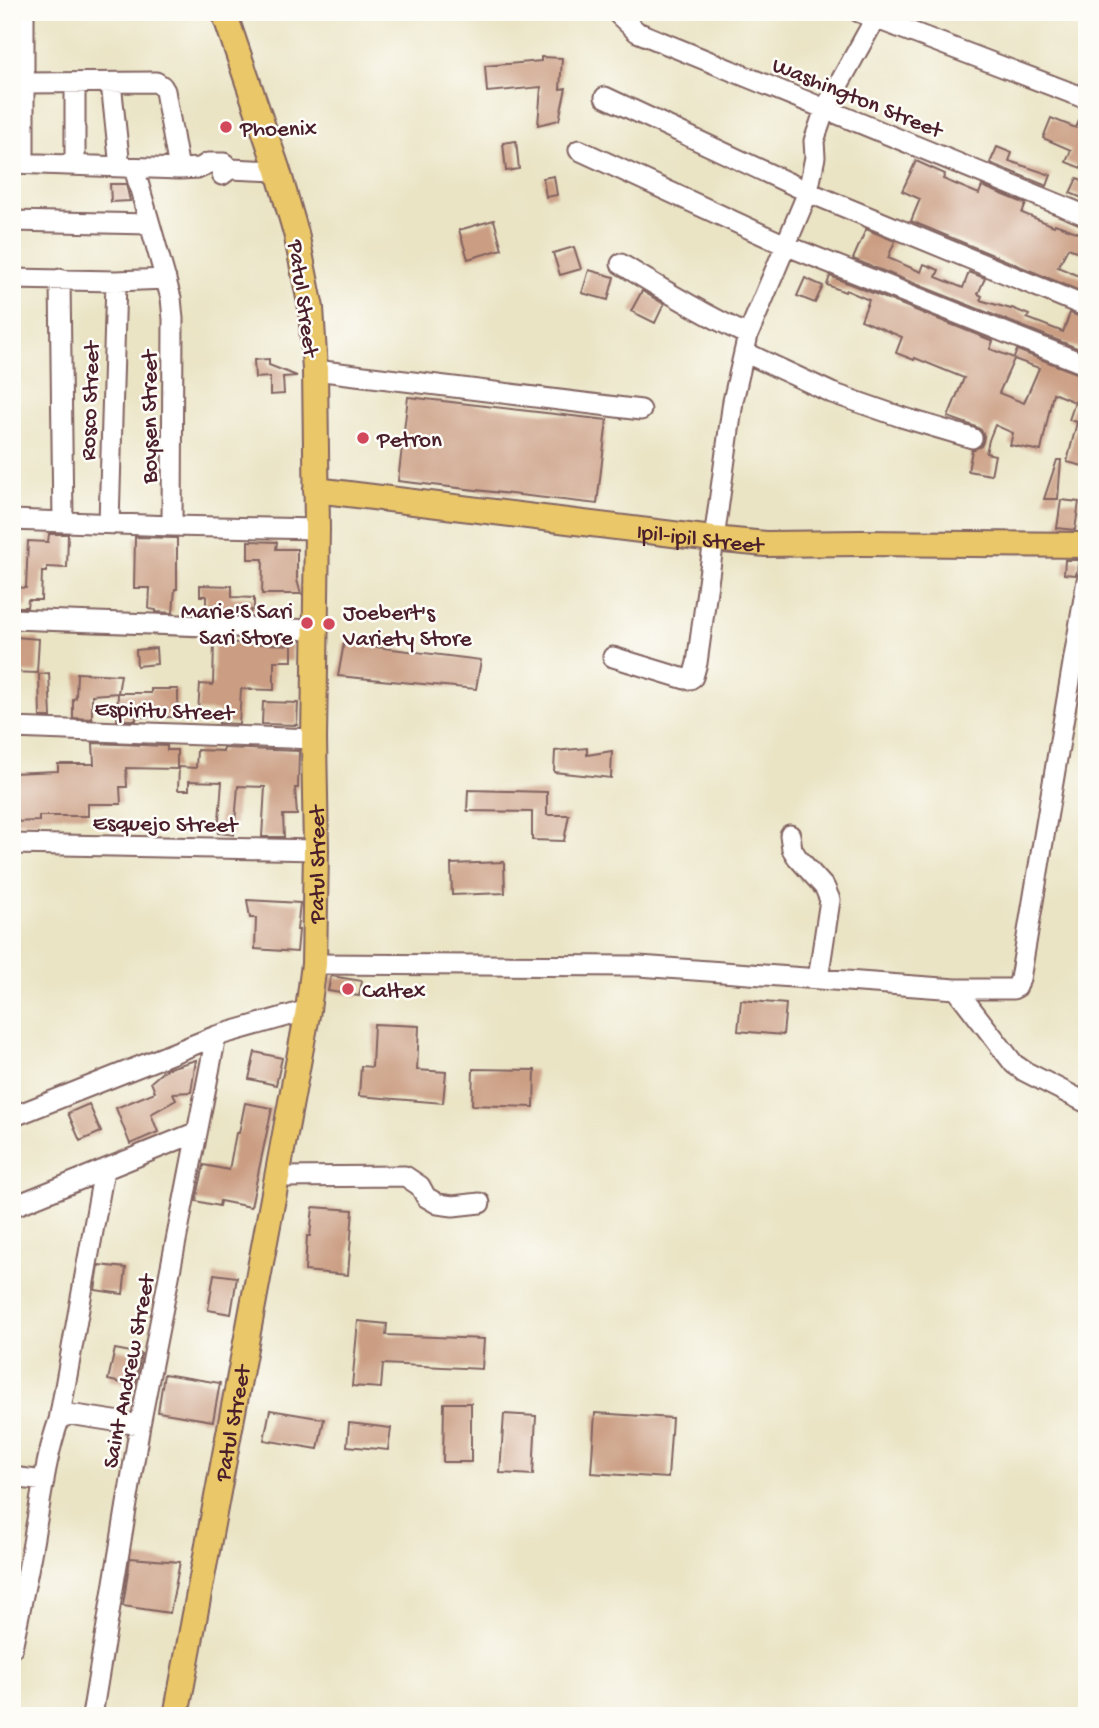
<svg xmlns="http://www.w3.org/2000/svg" width="1099" height="1728" font-family="'Gochi Hand',sans-serif">
	<style>
		.building { fill: #cb9e83; fill-rule: evenodd }
		.lines { fill: none; stroke-linecap: round; stroke-linejoin: round }
		.minor-casing { stroke: #826461; stroke-width: 23 }
		.major-casing { stroke: #826461; stroke-width: 28 }
		.minor { stroke: #fff; stroke-width: 19 }
		.major { stroke: #eac769; stroke-width: 24 }
		.poi-dot { fill: #d1495b; stroke: #fdfcf7; stroke-width: 2.5 }
		.labels { text-anchor: middle; stroke-width: 5; stroke-linejoin: round; paint-order: stroke }
		.street-label { font-size: 23px; fill: #4a1f2b; stroke: #fdfcf7 }
		.poi-label { font-size: 23px; fill: #4a1f2b; stroke: #fdfcf7; text-anchor: start }
	</style>
	<rect width="100%" height="100%" fill="#fdfcf7"/>
	<filter id="ink" filterUnits="userSpaceOnUse"><feTurbulence type="fractalNoise" baseFrequency=".0143" numOctaves="2"/><feDisplacementMap in="SourceGraphic" scale="14" xChannelSelector="R" yChannelSelector="G"/><feConvolveMatrix kernelMatrix="1 2 1 2 8 2 1 2 1" color-interpolation-filters="sRGB"/></filter>
	<filter id="wash" filterUnits="userSpaceOnUse"><feTurbulence type="fractalNoise" baseFrequency=".00686" numOctaves="4" result="noise"/><feDisplacementMap in="SourceGraphic" scale="28" xChannelSelector="R" yChannelSelector="G"/><feGaussianBlur stdDeviation="1.57" result="paint"/><feColorMatrix in="noise" values="0 0 0 0 0 0 0 0 0 0 0 0 0 0 0 0 0 1.4 0 .05"/><feComposite in="paint" operator="in"/></filter>
	<g filter="url(#wash)">
		<rect width="100%" height="100%" fill="#eae4c5"/>
		<g id="blocks">
			<path class="building" d="M541,57L562,58L560,89L566,88L559,120L538,125L541,87L487,92L485,66L541,61Z
				M1083,111H1087V154L1081,168L1066,162L1071,150L1043,138L1051,118L1076,128Z
				M516,141L519,169L506,171L503,143Z
				M997,147L1012,153L1009,161L1051,175L1047,186L990,163Z
				M916,161L945,174L943,179L979,194L982,186L1026,204L1022,213L1054,226L1055,224L1087,236V255L1068,248L1058,267L1083,278L1087,271V294L911,221L920,199L902,191Z
				M554,176L557,195L546,197L543,178Z
				M1077,178L1087,182V200L1070,193Z
				M110,184H126L130,201L111,202Z
				M494,220L502,249L468,259L459,230Z
				M866,229L895,241L888,258L921,272L924,264L939,270L936,277L963,288L969,272L985,278L978,294L982,296L980,300L1011,309L1012,308L1029,315L1027,318L1063,332L1070,313L1087,319V352L853,259Z
				M574,247L581,269L560,275L553,253Z
				M589,270L614,277L608,300L582,293Z
				M830,276L993,341L990,349L1014,358L1017,350L1087,377V467L1067,462L1077,422L1069,420L1075,402L1053,393L1041,451L1010,445L1013,433L995,425L989,440L986,453L995,455L991,475L968,471L972,450L981,446L983,442L984,436L981,430L976,427L948,417L964,378L915,358L914,360L896,353L902,337L861,320L869,300L846,290L845,292L827,285ZM1014,359L1039,368L1024,403L999,393Z
				M805,278L823,286L815,303L797,296Z
				M642,291L664,304L655,323L631,311Z
				M269,359V365L297,376L283,377L284,394L270,395V377L255,378L254,360Z
				M408,397L607,420L597,504L398,481Z
				M1057,460H1061L1058,499H1044Z
				M1061,500L1079,502L1075,530L1057,528Z
				M49,534H68L67,568L47,567V572H42L41,600H28L27,607H12V587L26,588L28,541L48,542Z
				M135,537L177,538V589H175L173,613L156,612V610L149,609L150,588H134Z
				M248,541L277,542L276,549H297V580L301,594H262L263,559H248Z
				M1065,560H1079L1076,575L1064,574Z
				M200,585L232,586V597L254,598V610H251L250,615L226,614V611L206,610V596H200Z
				M15,637L39,639L37,673L12,672V643L15,644Z
				M214,642L292,645V661H274V690L241,689L239,724L219,723L220,712L198,711L200,684L213,685Z
				M344,643L481,660L476,689L338,676Z
				M156,648L157,664L137,666L136,650Z
				M49,673L51,717H40L39,674Z
				M77,673L121,675L118,693L92,695V719L73,718V699L76,698Z
				M151,689H178V717H136V720H117L118,693H151Z
				M263,702L298,703L297,725L262,724Z
				M93,743L167,746V750H177V769L126,768L127,787H120L121,804H88V816H39V821L12,822V773L58,771V764H94Z
				M223,748L299,751L298,788H295L297,815H283L284,837H262L265,787L238,786L234,835L218,833L222,782L189,781V790H178L179,767L196,768L197,750L223,751Z
				M587,748V755L612,751L611,778L554,772L555,751Z
				M468,790L547,792V815H569L564,841L532,840V812L467,811Z
				M504,862L505,893L452,895L451,864Z
				M247,900L300,903L297,930H299L297,952L255,949L256,918H250Z
				M331,976L362,981L359,996L328,991Z
				M741,1000L786,1004L783,1035L738,1031Z
				M374,1024L419,1026L417,1070L446,1072L443,1103L359,1096L361,1066L372,1067Z
				M255,1052L282,1058L276,1085L249,1079Z
				M196,1060L191,1092L173,1093L176,1100L151,1114L158,1132L130,1144L116,1108L155,1092L151,1082L166,1069Z
				M473,1069L535,1070L534,1107L472,1105Z
				M245,1103L272,1108L251,1207L220,1201L219,1206L196,1201L204,1165L229,1170L236,1133H239Z
				M89,1104L101,1132L80,1141L68,1113Z
				M313,1207L353,1210L348,1275L305,1271L307,1236H310Z
				M99,1265L126,1268L123,1294L95,1290Z
				M214,1274L237,1277L231,1314L208,1310Z
				M358,1321L387,1324L386,1335L484,1339L482,1369L383,1364L381,1388L352,1386Z
				M115,1349L141,1354L135,1386L108,1380Z
				M164,1374L220,1383L213,1421L158,1412Z
				M444,1403H471V1462H443Z
				M270,1410L324,1419L318,1449L264,1440Z
				M595,1413L672,1418L668,1478L591,1473Z
				M504,1414L536,1416L533,1475L500,1473Z
				M349,1423L391,1428L388,1450L347,1446Z
				M130,1558L180,1562L170,1613L123,1606Z"/>
		</g>
	</g>
	<g filter="url(#ink)">
		<use href="#blocks" fill-opacity="0" stroke="#826461" stroke-width="2"/>
		<g class="lines">
			<defs>
				<path id="minor" d="M24,12V163
					M618,12L619,15L637,32L1087,216
					M859,12L1087,99
					M24,83L156,82L162,86L165,91L179,169
					M111,83L120,167
					M605,97L808,192L1087,307
					M579,150L785,245L1087,365
					M12,163L179,169L200,168L208,163H224L230,169
					M75,165V83
					M134,168L171,298L173,319L172,526L317,529
					M222,175L230,169L278,171
					M12,221L149,224
					M621,264C663,290 703,314 748,335
					M12,279L116,281L166,279
					M60,279L63,522
					M744,352L832,393L901,417L972,438
					M315,370L641,410
					M12,520L172,526
					M109,523L116,281
					M12,619L316,630
					M613,657L685,679H690L693,677L697,663L733,401L748,335L808,192L815,157L814,141L825,109L875,19
					M12,728L314,739
					M790,835L792,849L797,857L825,888L830,900L818,979
					M12,844L316,850
					M314,964L639,966L956,989H1013L1017,987L1020,979L1087,580
					M956,989L1014,1064L1024,1071L1087,1103
					M12,1117L216,1036L308,1010
					M277,1177L405,1176L420,1186L426,1197L438,1204L453,1206L480,1203
					M12,1207L197,1132
					M59,1420L104,1170
					M12,1477L44,1481
					M12,1648C20,1609 29,1570 35,1531C42,1494 46,1456 59,1420L69,1414L140,1425
					M92,1716L140,1425L216,1036"/>
				<g id="major">
					<path id="s1" d="M316,490L713,539L766,544L862,543L1087,545"/>
					<path id="s2" d="M176,1716L277,1177L308,1010L314,964L316,850L314,739L317,529L315,370L311,308L296,233L278,171L224,12"/>
				</g>
			</defs>
			<use href="#minor" class="minor-casing"/>
			<use href="#major" class="major-casing"/>
			<use href="#minor" class="minor"/>
			<use href="#major" class="major"/>
		</g>
	</g>
	<g class="poi-dot">
		<circle cx="226" cy="127" r="7"/>
		<circle cx="363" cy="438" r="7"/>
		<circle cx="307" cy="623" r="7"/>
		<circle cx="329" cy="624" r="7"/>
		<circle cx="348" cy="989" r="7"/>
	</g>
	<g class="labels">
		<g class="street-label">
			<text transform="translate(858 96) rotate(22)" y="8">Washington Street</text>
			<text transform="translate(305 298) rotate(82)" y="8">Patul Street</text>
			<text transform="translate(88 401) rotate(-88)" y="8">Rosco Street</text>
			<text transform="translate(148 417) rotate(-90)" y="8">Boysen Street</text>
			<text dy="8" stroke="none"><textPath href="#s1" startOffset="387">Ipil-ipil Street</textPath></text>
			<text transform="translate(164 709) rotate(2)" y="8">Espiritu Street</text>
			<text transform="translate(165 822) rotate(1)" y="8">Esquejo Street</text>
			<text dy="8" stroke="none"><textPath href="#s2" startOffset="864">Patul Street</textPath></text>
			<text transform="translate(127 1371) rotate(-79)" y="8">Saint Andrew Street</text>
			<text dy="8" stroke="none"><textPath href="#s2" startOffset="298">Patul Street</textPath></text>
		</g>
		<g class="poi-label">
			<text x="240" y="135">Phoenix</text>
			<text x="377" y="446">Petron</text>
			<text x="293" y="618" text-anchor="end">Marie'S Sari<tspan x="293" dy="26">Sari Store</tspan></text>
			<text x="343" y="619">Joebert's<tspan x="343" dy="26">Variety Store</tspan></text>
			<text x="362" y="997">Caltex</text>
		</g>
	</g>
	<rect width="1099" height="1728" fill="none" stroke="#fdfcf7" stroke-width="42"/>
</svg>
